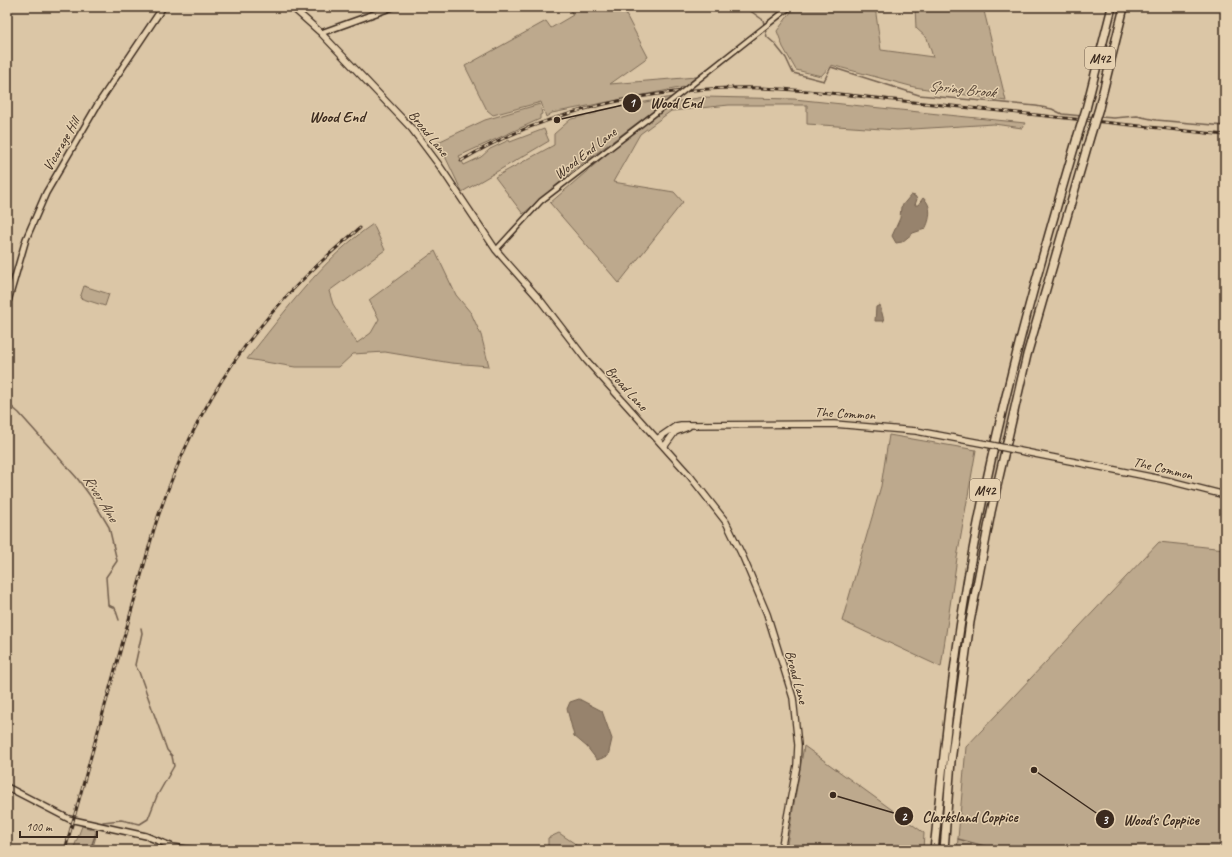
<svg xmlns="http://www.w3.org/2000/svg" width="1232" height="857" font-family="Caveat,sans-serif">
	<style>
		.green { fill: #bda98d; stroke: #7c6a56 }
		.water { fill: #97836d; stroke: #725f4d }
		.lines { fill: none; stroke-linecap: round; stroke-linejoin: round }
		.stream { stroke: #725f4d; stroke-width: 1.5 }
		.minor-casing { stroke: #3b2a1e; stroke-width: 7 }
		.tertiary-casing { stroke: #3b2a1e; stroke-width: 8 }
		.secondary-casing { stroke: #3b2a1e; stroke-width: 8 }
		.motorway-casing { stroke: #3b2a1e; stroke-width: 10 }
		.minor { stroke: #e5d0af; stroke-width: 4 }
		.tertiary { stroke: #e5d0af; stroke-width: 5 }
		.secondary { stroke: #e5d0af; stroke-width: 5.5 }
		.motorway { stroke: #e5d0af; stroke-width: 7 }
		.rail-casing { stroke: #3b2a1e; stroke-width: 3 }
		.rail { stroke: #e5d0af; stroke-width: 1.5; stroke-dasharray: 4.5; stroke-linecap: butt }
		.minor-bridge-casing { stroke: #3b2a1e; stroke-width: 7; stroke-linecap: butt }
		.secondary-bridge-casing { stroke: #3b2a1e; stroke-width: 8; stroke-linecap: butt }
		.motorway-bridge-casing { stroke: #3b2a1e; stroke-width: 10; stroke-linecap: butt }
		.minor-bridge { stroke: #e5d0af; stroke-width: 4 }
		.secondary-bridge { stroke: #e5d0af; stroke-width: 5.5 }
		.motorway-bridge { stroke: #e5d0af; stroke-width: 7 }
		.labels { text-anchor: middle; stroke-width: 3; stroke-linejoin: round; paint-order: stroke }
		.shield { fill: #e5d0af; stroke: #6e5c4a; stroke-width: 1 }
		.shield-label { font-size: 13px; font-weight: bold; fill: #3b2a1e }
		.street-label { font-size: 14px; fill: #3b2a1e; stroke: #e5d0af }
		.water-label { font-size: 15px; font-style: italic; fill: #524032; stroke: #e5d0af }
		.quarter-label { font-size: 16px; font-weight: bold; fill: #3b2a1e; stroke: #e5d0af }
		.leader { fill: none; stroke: #3b2a1e; stroke-width: 1.5 }
		.callout-dot { fill: #3b2a1e; stroke: #e5d0af; stroke-width: 1.5 }
		.mark-label { font-size: 12px; text-anchor: middle; font-weight: bold; fill: #fff }
		.callout-label { font-size: 15px; text-anchor: middle; font-weight: bold; fill: #3b2a1e; stroke: #e5d0af; stroke-width: 3; stroke-linejoin: round; paint-order: stroke }
	</style>
	<rect width="100%" height="100%" fill="#dbc6a6"/>
	<filter id="ink" filterUnits="userSpaceOnUse"><feTurbulence type="fractalNoise" baseFrequency=".025" numOctaves="2"/><feDisplacementMap in="SourceGraphic" scale="8" xChannelSelector="R" yChannelSelector="G"/><feConvolveMatrix kernelMatrix="1 2 1 2 8 2 1 2 1" color-interpolation-filters="sRGB"/></filter>
	<g filter="url(#ink)">
		<path class="green" d="M568,7H622L648,57L610,84L696,77L684,87L552,113L546,117L541,102L493,115L487,110L465,66L546,21L551,28L573,15Z
			M799,7H875L881,50L933,57L927,38L916,28L915,7H983L1006,101L914,87L831,65L821,76L796,70L783,47L777,31L791,12Z
			M672,97L574,170L523,214L495,177L554,145V134L571,119L597,113V111Z
			M704,97L794,99L1025,123L1022,128L994,124L897,130L807,124V105H729L671,111L640,134L613,182L674,192L683,202L619,283L550,203L622,141L663,110L680,101Z
			M540,104L542,114L540,115V119L459,156L464,165L481,157L490,149L509,140L510,142L544,129L549,141L462,192L444,154L436,143L485,120Z
			M373,224L385,250L329,291L333,304L357,343L371,333L379,319L369,300L435,251L456,295L471,313L481,335L489,366L451,363L385,352L353,354L339,367H295L247,359C285,312 322,259 373,224Z
			M84,286L109,294L105,306L80,298Z
			M889,435L976,450L957,558L941,667L842,621L881,486Z
			M1159,542L1225,549V850H957L966,747Z
			M804,746L924,833L923,850H786Z
			M82,826L95,830L97,833L92,850H73Z
			M559,833L574,843L579,850H548V838Z"/>
		<path class="water" d="M911,195L915,196L917,199L915,205H918L923,198C933,205 930,221 925,229L913,233L902,242L896,243L892,236L900,218L901,207Z
			M880,305L884,321H875L876,307Z
			M579,699L602,711L612,739L608,756L597,760L587,747L574,736L567,709L570,702Z"/>
		<g class="lines">
			<path class="stream" d="M745,7L763,20L767,37L774,43L786,58L793,73L824,81L831,67L919,95L1036,106L1052,109L1062,114L1082,116
				M1086,116L1094,117
				M1100,117L1114,118L1137,116L1156,120L1225,126
				M7,408L12,407L19,413L77,478L91,497L109,527L117,561L106,577L108,605L115,608L119,620
				M103,822L121,820L140,824L148,819L157,796L174,766L172,756L167,750L139,672L135,665L142,633L141,628
				M958,839L999,850
				M90,850L97,830"/>
			<defs>
				<path id="minor" d="M709,71L790,7
					M496,250L541,201L666,105"/>
				<path id="tertiary" d="M321,33L393,7
					M7,305L26,239L46,193L98,104L163,7
					M7,787L69,819L146,836L173,847L193,850"/>
				<path id="secondary" d="M292,7L321,33L412,129L439,165L496,250L541,301L587,361L690,476L726,522L743,557L767,614L793,698L798,745L797,765L781,850
					M657,439L676,426L681,425L834,424L916,431L986,444
					M664,447L675,432L688,427
					M1025,452L1166,480L1225,495"/>
				<path id="motorway" d="M1099,108L1124,7
					M1086,109L1112,7
					M934,850C943,765 951,680 965,596C990,441 1032,289 1077,138
					M944,850L951,761L970,622L991,512L1027,355L1090,137"/>
			</defs>
			<use href="#minor" class="minor-casing"/>
			<use href="#tertiary" class="tertiary-casing"/>
			<use href="#secondary" class="secondary-casing"/>
			<use href="#motorway" class="motorway-casing"/>
			<use href="#minor" class="minor"/>
			<use href="#tertiary" class="tertiary"/>
			<use href="#secondary" class="secondary"/>
			<use href="#motorway" class="motorway"/>
			<defs>
				<path id="rail" d="M461,161C547,108 661,86 761,88C819,90 876,99 933,104C1030,114 1128,125 1225,135
					M65,850L154,529C194,404 257,311 360,228"/>
			</defs>
			<use href="#rail" class="rail-casing"/>
			<use href="#rail" class="rail"/>
			<defs>
				<path id="minor-bridge" d="M666,105L709,71"/>
				<path id="secondary-bridge" d="M986,444L1025,452"/>
				<path id="motorway-bridge" d="M1090,137L1099,108
					M1077,138L1086,109"/>
			</defs>
			<use href="#minor-bridge" class="minor-bridge-casing"/>
			<use href="#secondary-bridge" class="secondary-bridge-casing"/>
			<use href="#motorway-bridge" class="motorway-bridge-casing"/>
			<use href="#minor-bridge" class="minor-bridge"/>
			<use href="#secondary-bridge" class="secondary-bridge"/>
			<use href="#motorway-bridge" class="motorway-bridge"/>
		</g>
	</g>
	<g class="labels">
		<g class="shield">
			<rect x="1085" y="47" width="30" height="22" rx="3"/>
			<rect x="970" y="479" width="30" height="22" rx="3"/>
		</g>
		<g class="shield-label">
			<text x="1100" y="63">M42</text>
			<text x="985" y="495">M42</text>
		</g>
		<g class="street-label">
			<text transform="translate(429 133) rotate(51)" y="5">Broad Lane</text>
			<text transform="translate(61 144) rotate(-60)" y="5">Vicarage Hill</text>
			<text transform="translate(585 153) rotate(-38)" y="5">Wood End Lane</text>
			<text transform="translate(627 388) rotate(48)" y="5">Broad Lane</text>
			<text transform="translate(845 413) rotate(3)" y="5">The Common</text>
			<text transform="translate(1163 468) rotate(13)" y="5">The Common</text>
			<text transform="translate(797 677) rotate(75)" y="5">Broad Lane</text>
		</g>
		<g class="water-label">
			<text transform="translate(962 89) rotate(6)" y="5">Spring Brook</text>
			<text transform="translate(101 498) rotate(58)" y="5">River Alne</text>
		</g>
		<g class="quarter-label">
			<text x="337" y="122">Wood End</text>
		</g>
	</g>
	<path class="leader" d="M557 120L632 103M833 795L904 816M1034 770L1105 819"/>
	<g class="callout-dot">
		<circle cx="557" cy="120" r="4"/>
		<circle cx="833" cy="795" r="4"/>
		<circle cx="1034" cy="770" r="4"/>
		<circle cx="632" cy="103" r="10"/>
		<circle cx="904" cy="816" r="10"/>
		<circle cx="1105" cy="819" r="10"/>
	</g>
	<g class="mark-label">
		<text x="632" y="107">1</text>
		<text x="904" y="821">2</text>
		<text x="1105" y="824">3</text>
	</g>
	<g class="callout-label">
		<text x="676" y="108">Wood End</text>
		<text x="970" y="822">Clarksland Coppice</text>
		<text x="1161" y="825">Wood's Coppice</text>
	</g>
	<rect width="1232" height="857" fill="none" stroke="#e5d0af" stroke-width="24"/>
	<rect x="12" y="12" width="1208" height="833" fill="none" stroke="#3b2a1e" stroke-width="1.5" filter="url(#ink)"/>
	<path d="M20 831v6h77v-6" fill="none" stroke="#3b2a1e" stroke-width="2"/>
	<text x="26" y="831" font-size="12" fill="#3b2a1e" stroke="#e5d0af" stroke-width="3" paint-order="stroke">100 m</text>
</svg>
